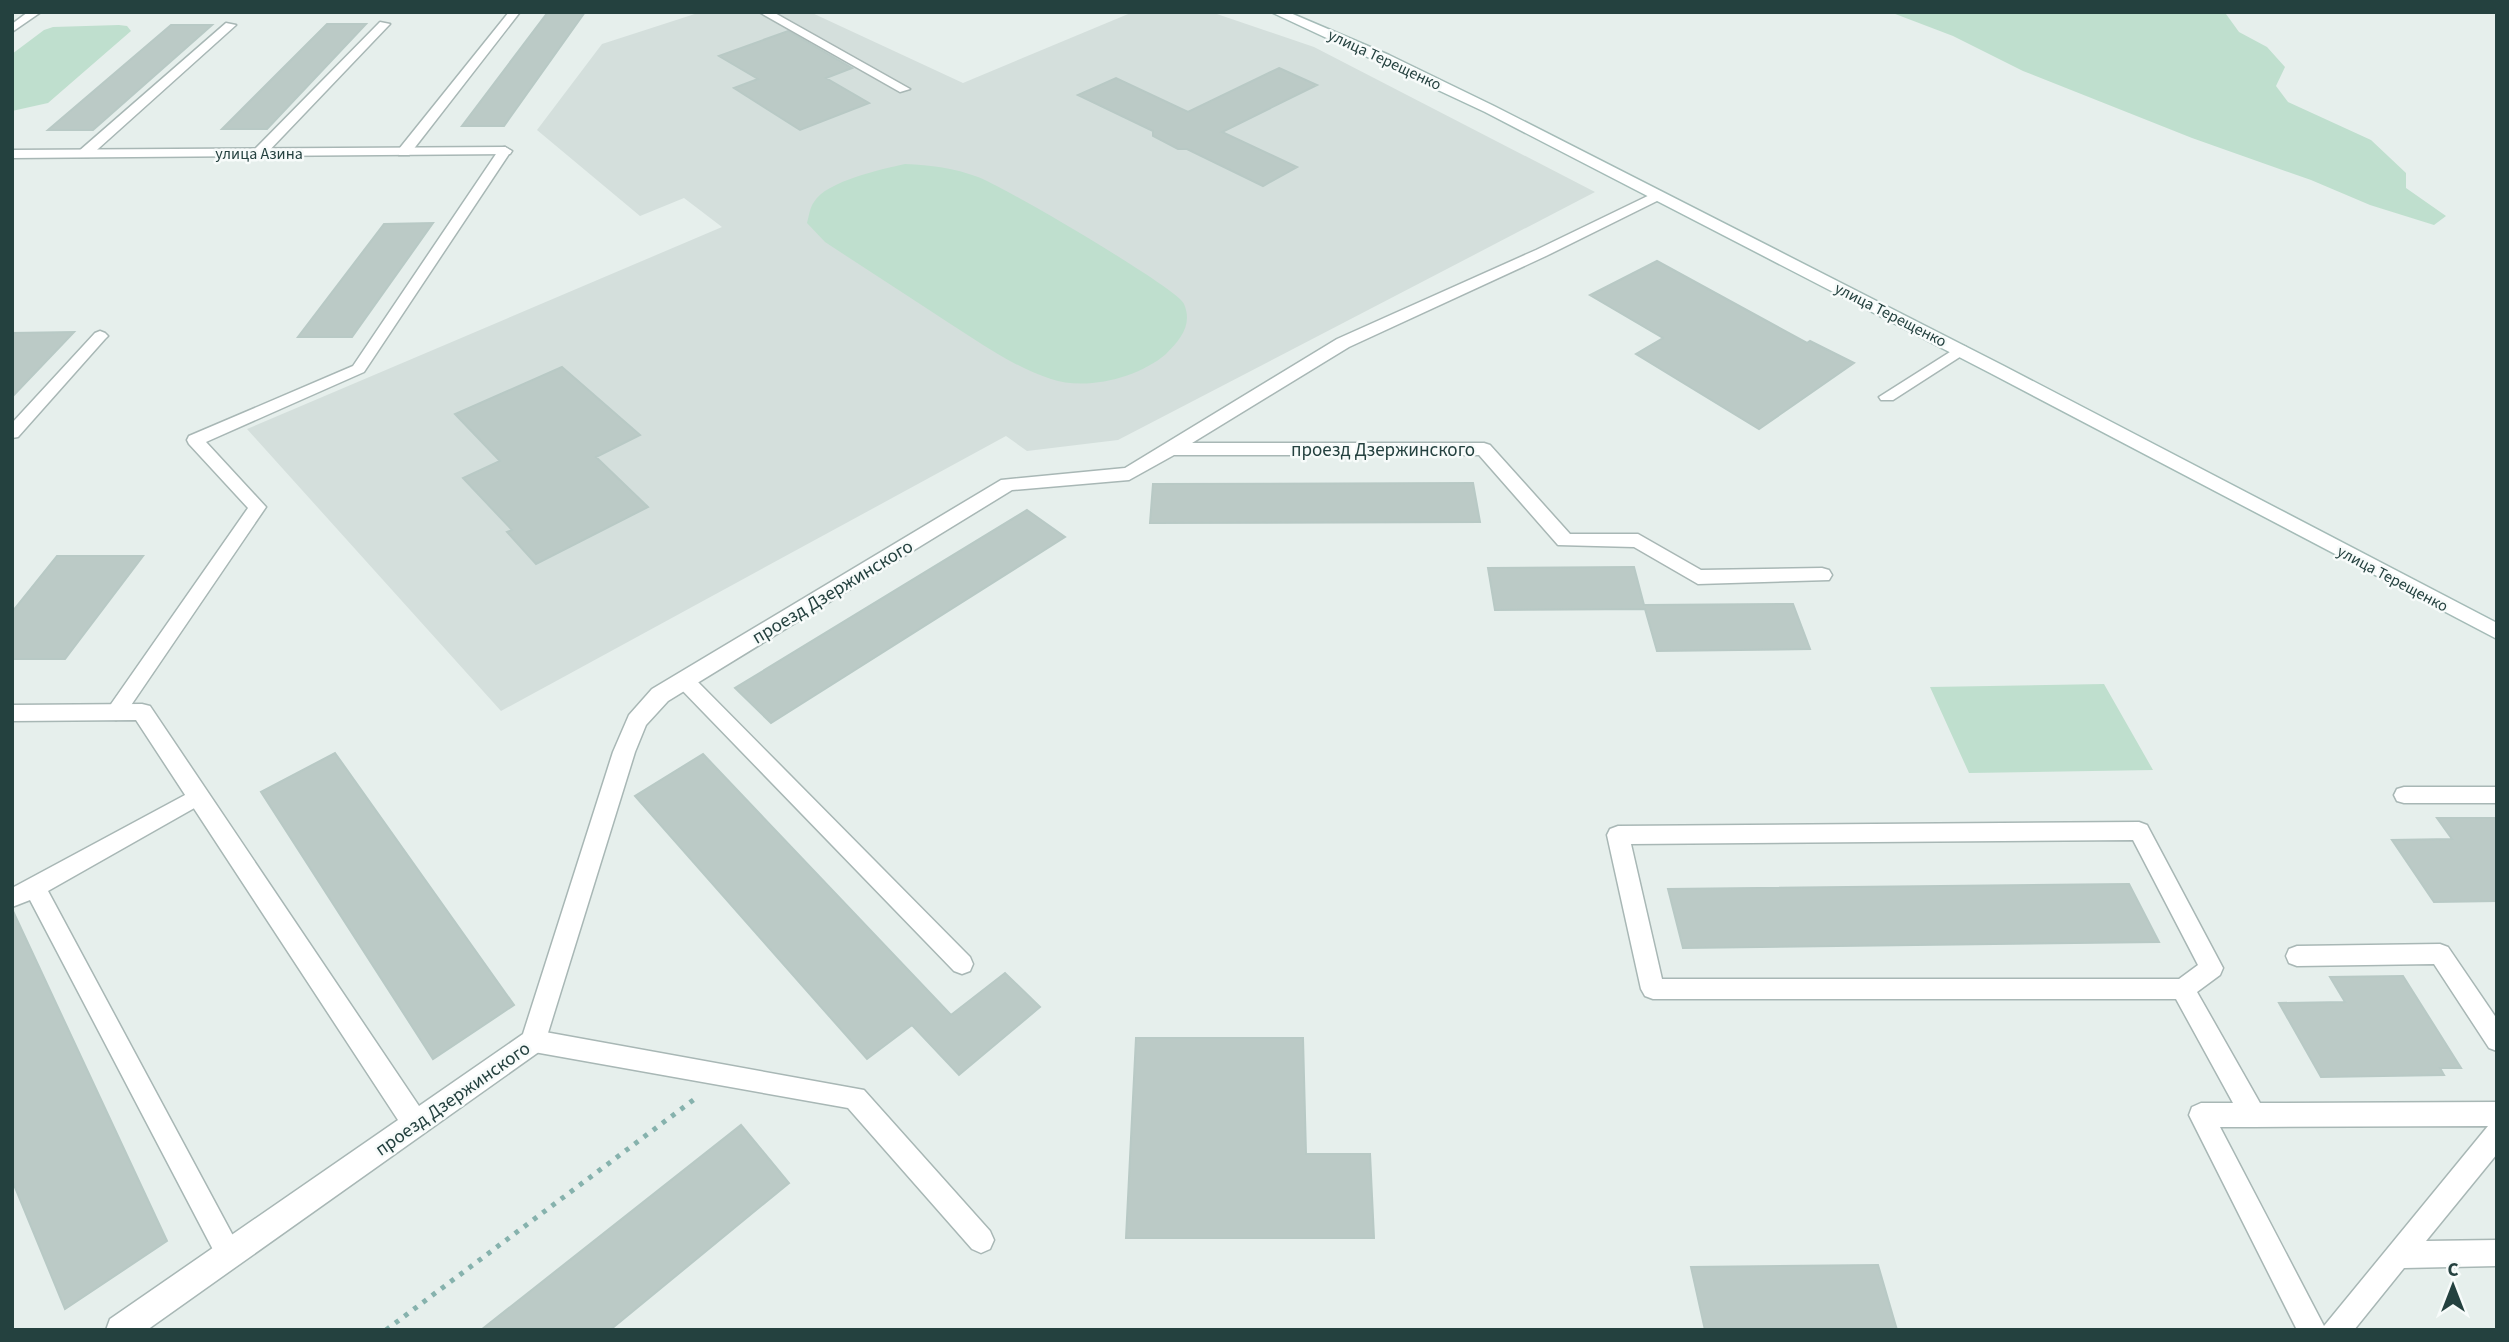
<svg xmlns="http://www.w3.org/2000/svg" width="2509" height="1342" font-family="'Source Sans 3',sans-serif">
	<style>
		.built { fill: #d4dfdc }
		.green { fill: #bfdfce }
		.building { fill: #bbcac6; stroke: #b8c9c5; stroke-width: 2 }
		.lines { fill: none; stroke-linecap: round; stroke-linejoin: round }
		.lane-casing { stroke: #a8b7b5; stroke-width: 3 }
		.street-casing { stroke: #a8b7b5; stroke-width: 3 }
		.secondary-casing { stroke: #a4bbb7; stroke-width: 3 }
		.path { stroke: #86b2ad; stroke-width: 5; stroke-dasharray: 4.5 7; stroke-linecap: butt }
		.lane { fill: #fff; fill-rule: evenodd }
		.street { fill: #fff; fill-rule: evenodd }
		.secondary { fill: #fff; fill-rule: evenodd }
		.labels { text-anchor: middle; stroke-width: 5; stroke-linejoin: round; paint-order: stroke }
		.far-street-label { font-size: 16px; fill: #24413f; stroke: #f7fbfa }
		.street-label { font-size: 19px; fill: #24413f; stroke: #f7fbfa }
	</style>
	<rect width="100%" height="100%" fill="#e6efec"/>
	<path class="built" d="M701,12H810L963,83L1133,12H1211L1314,47L1595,192L1118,440L1027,451L1006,436L501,711L247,429L722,227L684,198L640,216L537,130L602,44Z"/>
	<path class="green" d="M1890,12H2228L2226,14L2239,32L2267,47L2285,67L2276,86L2288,102L2371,140L2406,173V188L2446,216L2434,225L2370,205L2311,180L2192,138L2023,71L1953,36Z
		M119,25L127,26L131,31L48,103L12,111V54L44,30L53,27Z
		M905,164C931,165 954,168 978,177C1001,185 1179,289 1184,304C1193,325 1180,340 1166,354C1138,378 1086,391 1051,379C1014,367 982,344 949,323C908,296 866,269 825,242L807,223C809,216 810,207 814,202C826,181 883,169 905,164Z
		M2104,684L2153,770L1969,773L1930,687Z"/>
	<path class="building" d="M548,12H585L504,126H462Z
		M327,24H366L267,129H222Z
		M171,25H212L93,130H48Z
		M788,31L852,68L826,78L869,103L800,130L734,88L758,79L719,56Z
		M1279,68L1317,85L1222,132L1297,167L1263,186L1187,149H1178L1153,136V131L1078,95L1116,78L1188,112Z
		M433,223L352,337H298L384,224Z
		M1657,261L1807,343L1810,341L1854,363L1759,429L1636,354L1663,338L1590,295Z
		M74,332L12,397V333Z
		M562,367L640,435L596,457L648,507L536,564L507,532L512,530L463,478L500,461L455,414Z
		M1473,483L1480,522L1150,523L1153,484Z
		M1027,510L1065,537L771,723L735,688Z
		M57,556H143L65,659H12V612Z
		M1634,567L1644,605L1793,604L1810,649L1657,651L1645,609L1495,610L1488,568Z
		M335,753L514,1005L433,1059L261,792Z
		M703,754L951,1015L1005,973L1040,1007L959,1075L912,1025L867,1059L635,796Z
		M2437,818H2497V901L2434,902L2392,840L2452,839Z
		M2129,884L2159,942L1683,948L1668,889Z
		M12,909L167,1241L65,1309L12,1180Z
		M2403,976L2461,1068H2440L2444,1075L2321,1077L2279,1003L2345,1002L2330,977Z
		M1136,1038H1303L1306,1154H1370L1374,1238H1126Z
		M741,1125L789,1183L610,1330H481Z
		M1878,1265L1897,1330H1705L1691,1267Z"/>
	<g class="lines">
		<defs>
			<path id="lane" d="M28,12H41L12,32V24Z
				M509,12H520L409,155H399V149Z
				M759,12H773L910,89L900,92Z
				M380,22L390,24L264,156H254V150Z
				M226,23L236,25L89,157H79V151Z
				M505,147L511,151L364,372L206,442L266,507L123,717L116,720L109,717L106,712L109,707L248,508L189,444L187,440L189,436L353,366L500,148Z
				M100,331L105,333L108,336L105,339L18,437L12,438V423L95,333Z
				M1961,345L1966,347L1969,350L1966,353L1893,400H1881L1879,397Z
				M684,673L691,675L970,957L973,964L970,971L962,974L954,971L677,685L674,680L677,675Z
				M2404,787H2497V803H2404L2397,801L2394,795L2397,789Z
				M198,788L205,790L208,796L205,802L48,891L238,1245L242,1254L238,1263L229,1267L220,1263L30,900L12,907V888Z
				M2139,822L2147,825L2223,968L2220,975L2197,992L2260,1103L2497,1102V1154L2426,1241L2497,1240V1266L2404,1268L2354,1330H2297L2189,1115L2192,1107L2201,1103H2233L2176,999H1653L1645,996L1641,989L1607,835L1610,829L1618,826ZM2133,840L2198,965L2179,979H1662L1631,844ZM2488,1126L2324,1326L2220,1127H2253Z
				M2440,944L2448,947L2497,1019V1051L2489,1048L2434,964L2297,966L2289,963L2286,956L2289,949L2297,946Z
				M534,1030L864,1090L990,1231L994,1240L990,1249L981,1253L972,1249L848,1108L534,1052L526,1049L522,1041L526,1033Z"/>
			<path id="street" d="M505,147L512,151L510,154L12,158V150Z
				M1658,191L1665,195L1663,198L1546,256L1349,347L1192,443H1484L1490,445L1570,534H1638L1701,570L1822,568L1829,570L1832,575L1829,580L1698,584L1634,547L1558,545L1479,455H1174L1129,480L1012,490L668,701L646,725L635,752L543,1049L147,1330H106L110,1319L398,1120L136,720L12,721V705L142,704L150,706L419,1106L523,1034L613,752L629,715L652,689L1001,480L1125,468L1337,339L1536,250Z"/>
			<path id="secondary" d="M1271,12H1288L1389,55L1494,106L2004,366L2497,623V639L1992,374L1485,112Z"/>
		</defs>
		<use href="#lane" class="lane-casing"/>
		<use href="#street" class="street-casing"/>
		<use href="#secondary" class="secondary-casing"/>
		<path class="path" d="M386,1330L696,1098"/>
		<use href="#lane" class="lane"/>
		<use href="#street" class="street"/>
		<use href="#secondary" class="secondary"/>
	</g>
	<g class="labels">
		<g class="far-street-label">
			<text transform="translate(1385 59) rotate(25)" y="6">улица Терещенко</text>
			<text x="259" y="159">улица Азина</text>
			<text transform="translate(1891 314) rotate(27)" y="6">улица Терещенко</text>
			<text transform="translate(2393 578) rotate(28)" y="6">улица Терещенко</text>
		</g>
		<g class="street-label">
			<text x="1383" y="456">проезд Дзержинского</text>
			<text transform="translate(832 591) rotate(-31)" y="7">проезд Дзержинского</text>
			<text transform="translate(452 1098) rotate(-35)" y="7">проезд Дзержинского</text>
		</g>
	</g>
	<rect width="2509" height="1342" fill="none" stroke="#24413f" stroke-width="28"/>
	<g transform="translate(2453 1286)" stroke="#f7fbfa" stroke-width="5" paint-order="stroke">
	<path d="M0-5L12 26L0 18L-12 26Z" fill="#24413f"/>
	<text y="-10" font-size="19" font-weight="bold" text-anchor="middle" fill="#24413f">С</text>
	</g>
</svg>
